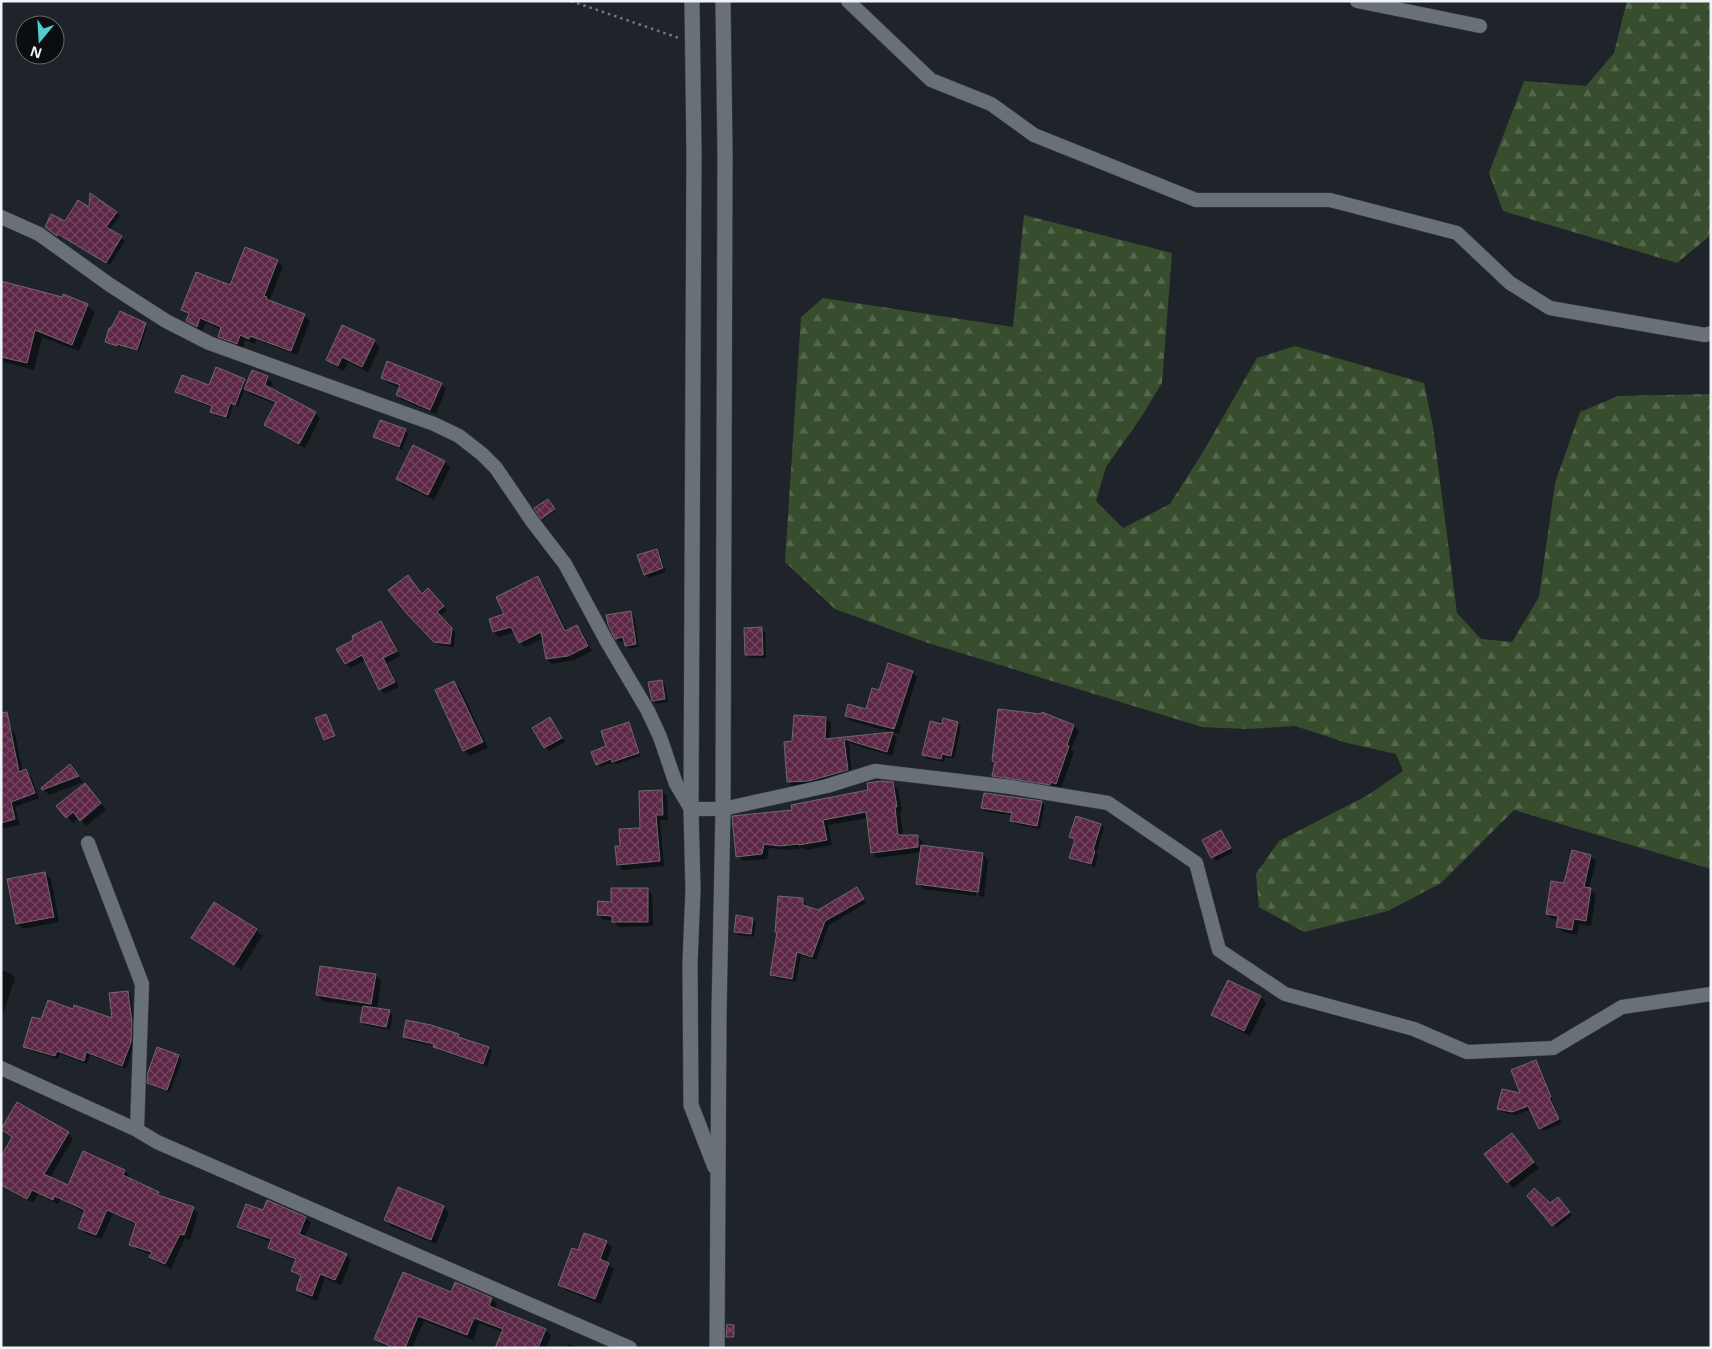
<svg xmlns="http://www.w3.org/2000/svg" width="1712" height="1349" font-family="'Noto Sans',sans-serif">
	<style>
		.forest { fill: url(#forest-firs) }
		.shadow { fill: #0007 }
		.building { fill: url(#building-cross-hatch); stroke: #71686c }
		.lines { fill: none; stroke-linecap: round; stroke-linejoin: round }
		.street-casing { stroke: #3c4045; stroke-width: 15 }
		.secondary-casing { stroke: #3c4045; stroke-width: 16 }
		.path { stroke: #75797e; stroke-width: 2.5; stroke-dasharray: 2.5 4; stroke-linecap: butt }
		.street { stroke: #6a7077; stroke-width: 14 }
		.secondary { stroke: #6a7077; stroke-width: 15 }
	</style>
	<defs>
		<pattern id="forest-firs" width="22" height="20" patternUnits="userSpaceOnUse" patternTransform="scale(1.25)"><rect width="22" height="20" fill="#384d2d"/><path d="M5 1l3.5 6h-7zM16 11l3.5 6h-7z" fill="#55674c"/></pattern>
		<pattern id="building-cross-hatch" width="8" height="8" patternUnits="userSpaceOnUse" patternTransform="scale(1.25)"><rect width="8" height="8" fill="#5c2646"/><path d="M0 0l8 8M0 8l8-8" fill="none" stroke="#744661"/></pattern>
	</defs>
	<rect width="100%" height="100%" fill="#1f242a"/>
	<path class="forest" d="M1627,1H1711V235L1677,263L1503,211L1489,173L1524,81L1586,86L1614,53Z
		M1024,215L1172,253L1162,383L1142,416L1106,467L1096,501L1123,528L1170,504L1203,452L1257,358L1295,346L1424,383L1433,427L1457,613L1481,639L1512,642L1539,597L1555,483L1580,412L1618,396L1711,394V869L1514,810L1441,883L1388,911L1304,932L1259,907L1256,874L1279,841L1368,795L1403,771L1396,754L1347,743L1295,726L1247,729L1202,727L925,642L835,609L785,562L801,317L823,298L1013,327Z"/>
	<path class="shadow" d="M90,209L116,212L120,216L109,230L125,241L110,265L62,236L61,238L46,227L65,223Z
		M277,261L283,266L269,302L304,315L310,321L297,355L256,340L255,344L245,340L243,349L225,342L219,337L222,330L206,323L202,331L193,327L188,321L190,316L182,309L230,286Z
		M1,285L87,305L95,312L79,351L42,337L34,370L1,361Z
		M145,324L147,327L139,352L120,345L119,347L109,344L106,342Z
		M374,341L380,347L368,372L348,362L344,371L333,365L327,360Z
		M267,378L273,383L270,389L315,413L320,418L305,448L271,430L265,425L276,404L250,394L245,388L238,407L233,405L229,419L215,415L212,411L213,408L180,395L177,392L244,380L247,383Z
		M383,378L441,384L446,389L436,414L402,400L397,395L400,388L388,383Z
		M405,430L408,434L402,450L378,440L375,437Z
		M414,446L445,462L450,468L434,500L403,485L397,479Z
		M549,502L556,511L544,519L542,518Z
		M656,550L660,554L666,572L648,578L645,574Z
		M538,578L543,583L567,631L577,626L582,631L592,651L574,660L552,664L547,659L543,638L525,647L520,642L515,632L499,637L494,632L490,620L506,614Z
		M412,580L423,595L428,590L447,610L439,616L455,633L454,647L439,645L408,613Z
		M630,613L634,616L639,647L630,649L626,645L625,641L620,642L616,638Z
		M381,623L385,627L400,656L387,663L399,687L384,694L380,689L366,660L350,668L346,664L338,649L355,641Z
		M762,629L765,632L766,658H750L746,654Z
		M912,672L917,677L899,734L851,721L846,716L866,711L880,692Z
		M662,681L665,685L668,702L657,704L654,701L650,683Z
		M454,682L460,688L488,748L470,756L464,750Z
		M326,715L336,737L326,741L325,740Z
		M826,718L831,723L830,740L892,733L897,738L892,756L849,743L852,775L793,787L788,782L785,743L793,742Z
		M550,719L565,742L549,751L545,747Z
		M958,723L961,726L954,759L945,757L944,762L927,759L924,755L943,725Z
		M628,724L631,727L641,756L616,764L614,762L600,767L597,764L608,747Z
		M1074,726L1079,731L1071,750L1074,752L1061,788L1056,786L1055,789L998,780L993,776L996,763L994,761Z
		M10,728L15,734L23,772L25,771L31,776L39,798L15,807L20,825L1,829V730Z
		M75,772L83,782L49,795L43,789Z
		M892,783L898,789L902,812H900L903,836H918L923,842V847L983,854L988,860L984,897L979,896L984,858H981L976,896L923,889L918,883L922,852L877,858L872,852L868,818L828,825L832,845L806,850L804,848L786,850L769,848L767,859L743,861L738,856L793,811L870,791Z
		M90,790L106,810L86,826L79,818L73,823L67,817Z
		M662,791L667,796L668,820H660L664,866L623,870L618,865L622,847L641,829Z
		M1042,802L1045,806L1040,829L1015,824L1012,820L1013,815L986,812L983,808Z
		M1101,825L1104,828L1096,854L1098,855L1095,867L1074,861L1071,858L1075,840L1071,836Z
		M1221,831L1233,852L1216,861L1203,841Z
		M1590,856L1596,861L1589,889L1596,894L1591,926L1579,924L1577,935L1563,932L1557,927L1558,920L1552,919L1547,914L1565,885Z
		M45,873L51,879L59,922L23,929L17,923Z
		M647,889L652,894L653,926L618,927L613,920H603L598,914L613,903Z
		M857,889L866,903L829,925L816,960L801,955L796,982L775,978L771,974L778,934L776,931L803,900L806,903V907L818,912Z
		M752,919L756,922L754,937L738,935L735,931Z
		M256,930L262,936L241,970L198,944L193,938Z
		M1,970L10,973L15,978L1,1020Z
		M375,976L381,981L377,1009L389,1012L393,1015L390,1030L365,1025L362,1021L364,1007L323,1001L317,995Z
		M1228,982L1261,997L1266,1003L1250,1036L1218,1020L1212,1015Z
		M128,992L131,996L135,1027L134,1046L126,1069L90,1055L87,1064L60,1054L58,1059L28,1050L24,1047L74,1010L114,1020Z
		M458,1036L462,1039L488,1048L492,1051L487,1067L438,1050L434,1046L408,1041L404,1037Z
		M178,1056L182,1060L170,1092L152,1086L149,1082Z
		M1536,1062L1539,1065L1553,1101H1551L1562,1123L1544,1131L1531,1109L1516,1115L1502,1112L1499,1109L1522,1094Z
		M18,1104L68,1133L73,1139L50,1178L69,1187L125,1171L130,1176L128,1179L159,1193L164,1198L193,1208L198,1213L190,1240L185,1238L171,1269L156,1262L151,1257L152,1255L136,1249L131,1244L137,1225L113,1214L101,1239L84,1233L79,1228L85,1212L60,1200L58,1204L38,1194L33,1203L1,1186V1160L13,1139L2,1130Z
		M1512,1135L1539,1168L1513,1188L1508,1182Z
		M398,1188L444,1207L449,1213L436,1244L391,1226L385,1220Z
		M1528,1196L1550,1205L1560,1202L1572,1215L1556,1228Z
		M264,1212L306,1218L311,1223L304,1238L346,1255L351,1260L341,1285L325,1278L317,1301L302,1295L297,1290L302,1277L293,1270L296,1261L274,1252L269,1247L271,1242L244,1231L239,1226Z
		M606,1242L612,1247L606,1263L614,1269L601,1304L565,1290L560,1285L579,1252Z
		M452,1294L492,1299L497,1304L495,1309L545,1330L551,1335L546,1348H497L503,1332L479,1323L473,1340L424,1321L412,1348H389L381,1344L375,1339Z
		M734,1326L735,1327V1338H729L728,1337Z
		M568,1344L578,1348H566Z"/>
	<path class="building" d="M90,193L117,212L106,227L122,236L106,263L58,234L57,236L45,227L51,214L65,221L78,200L89,207Z
		M245,247L278,260L264,296L267,297L266,299L305,314L291,351L250,336L249,339L240,335L237,344L218,337L221,327L200,318L197,327L186,321L189,313L181,310L196,272L230,285Z
		M1,281L62,297L63,294L88,304L72,345L35,330L27,363L1,357Z
		M120,311L146,323L137,350L117,344V346L105,342L109,328H111Z
		M342,325L375,340L362,367L342,357L338,366L326,360Z
		M387,361L442,383L430,410L396,395L400,385L381,378Z
		M216,367L245,379L235,405L230,403L226,417L210,412L212,406L175,392L182,375L209,385Z
		M252,370L268,376L265,385L316,412L299,444L264,425L276,402L244,389Z
		M380,420L406,429L399,447L373,437Z
		M413,445L445,461L428,495L396,479Z
		M548,499L555,509L541,519L534,508Z
		M657,549L663,568L644,575L637,555Z
		M408,575L422,594L428,588L444,606L437,612L452,628L450,644L434,642L407,614L388,590Z
		M538,576L565,631L577,625L588,646L568,656L546,659L541,632L519,643L511,627L493,632L489,619L504,614L496,597Z
		M631,611L636,644L625,646L623,637L615,639L608,624L606,615Z
		M381,621L397,651L383,658L395,682L379,690L362,655L345,664L336,649L353,640L352,636Z
		M762,627L763,655H745L744,628Z
		M888,663L913,671L894,729L845,716L848,704L866,709L872,688L879,690Z
		M662,680L665,699L652,701L648,682Z
		M454,681L483,742L463,751L435,690Z
		M998,709L1041,714L1042,712L1074,725L1067,745L1069,746L1056,784L1051,782L1050,785L992,776L995,762L992,761Z
		M7,712L19,772L26,769L35,793L11,802L15,819L1,823V713Z
		M326,714L335,736L324,740L315,718Z
		M794,715L826,717L825,739L893,732L887,752L844,739L848,770L809,781L787,782L784,742L792,741Z
		M550,717L562,738L544,748L532,728Z
		M943,718L958,722L951,756L942,754L941,759L922,755L930,721L942,724Z
		M629,722L639,753L612,762L611,759L596,765L591,752L606,746L601,731Z
		M70,764L79,776L42,790L41,788Z
		M882,781L893,782L897,807H895L898,835H918V847L871,853L866,812L823,820L827,840L799,845V844L780,846L764,844L762,854L736,857L732,816L792,810L791,805L868,790L867,783Z
		M85,783L101,803L80,821L73,812L66,818L56,806Z
		M662,790L663,815H656L660,861L617,865L615,846H620L619,829L640,828L639,791Z
		M984,793L1042,801L1037,826L1010,821L1012,813L981,808Z
		M1076,816L1101,824L1093,850L1095,851L1091,864L1069,858L1075,839L1069,837Z
		M1221,830L1231,848L1211,858L1202,840Z
		M921,845L983,853L978,892L916,884Z
		M1572,850L1591,855L1584,887L1591,888L1586,921L1574,919L1572,930L1556,927L1558,916L1546,914L1551,881L1564,883Z
		M45,872L54,917L16,924L7,879Z
		M857,887L864,899L825,921L812,957L797,952L792,979L770,975L777,932H775L778,896L803,898V905L818,910Z
		M611,888H648V922H612V916L597,915L598,901L611,902Z
		M214,902L257,929L234,965L191,938Z
		M736,915L753,918L751,934L734,932Z
		M320,966L376,974L371,1004L316,995Z
		M1228,980L1261,996L1244,1031L1211,1015Z
		M128,991L132,1022L131,1042L122,1066L86,1052L84,1061L57,1051L55,1056L23,1047L32,1017L41,1019L48,1000L73,1009L74,1005L112,1018L109,993Z
		M363,1006L390,1010L386,1027L360,1022Z
		M406,1020L431,1025L459,1034L458,1037L489,1047L483,1064L433,1047L434,1044L403,1037Z
		M157,1047L179,1055L167,1090L147,1083L148,1072Z
		M1536,1060L1551,1097L1549,1098L1559,1119L1539,1129L1528,1106L1512,1112L1497,1109L1502,1089L1520,1093L1511,1070Z
		M17,1102L69,1132L44,1174L68,1185L83,1151L125,1170L123,1175L159,1192L158,1195L194,1207L184,1235L180,1234L165,1264L149,1257L152,1252L129,1245L136,1223L107,1210L96,1235L78,1228L85,1210L54,1196L53,1200L32,1190L27,1199L1,1185V1157L12,1137L1,1129Z
		M1512,1133L1534,1162L1507,1183L1484,1154Z
		M398,1187L444,1206L431,1240L384,1220Z
		M1534,1188L1550,1203L1558,1197L1570,1212L1552,1226L1527,1196Z
		M267,1200L306,1217L299,1234L347,1254L335,1280L320,1274L312,1296L296,1290L301,1275L291,1271L296,1259L268,1248L271,1239L237,1227L246,1204L263,1210Z
		M584,1233L607,1241L600,1259L609,1263L595,1299L558,1285L572,1248L578,1250Z
		M403,1272L451,1292L455,1282L492,1298L489,1306L546,1329L538,1348H495L503,1329L474,1318L467,1335L418,1316L405,1348H394L374,1339Z
		M727,1324L734,1325V1337H726Z"/>
	<g class="lines">
		<defs>
			<path id="street" d="M848,1L931,80L991,104L1034,135L1196,200H1330L1457,233L1510,283L1550,308L1705,335L1711,333
				M1357,1L1480,26
				M1,217L39,234L110,285L166,321L209,343L434,424L459,436L482,454L496,468L532,521L565,564L606,640L648,711L660,737L676,784L691,809H723L827,786L875,771L1011,787L1108,803L1196,863L1219,950L1285,994L1414,1029L1467,1052L1553,1048L1622,1007L1711,994
				M88,843L142,984L137,1130
				M1,1068L137,1130L157,1142L630,1348"/>
			<path id="secondary" d="M692,1L694,154L691,809L693,889L690,963L691,1105L715,1167
				M717,1348L719,1013L723,809L725,154L723,1"/>
		</defs>
		<use href="#street" class="street-casing"/>
		<use href="#secondary" class="secondary-casing"/>
		<path class="path" d="M571,1L679,38"/>
		<use href="#street" class="street"/>
		<use href="#secondary" class="secondary"/>
	</g>
	<rect width="1712" height="1349" fill="none" stroke="#f0f3f7" stroke-width="5"/>
	<g transform="translate(40 40) rotate(198)"><circle r="24" fill="#0b0d10" stroke="#67696c"/>
	<path d="M0-4L9 19L0 12L-9 19Z" fill="#53cdcb"/>
	<text y="-8" font-size="14" font-weight="bold" text-anchor="middle" fill="#f0f3f7">N</text>
	</g>
</svg>
